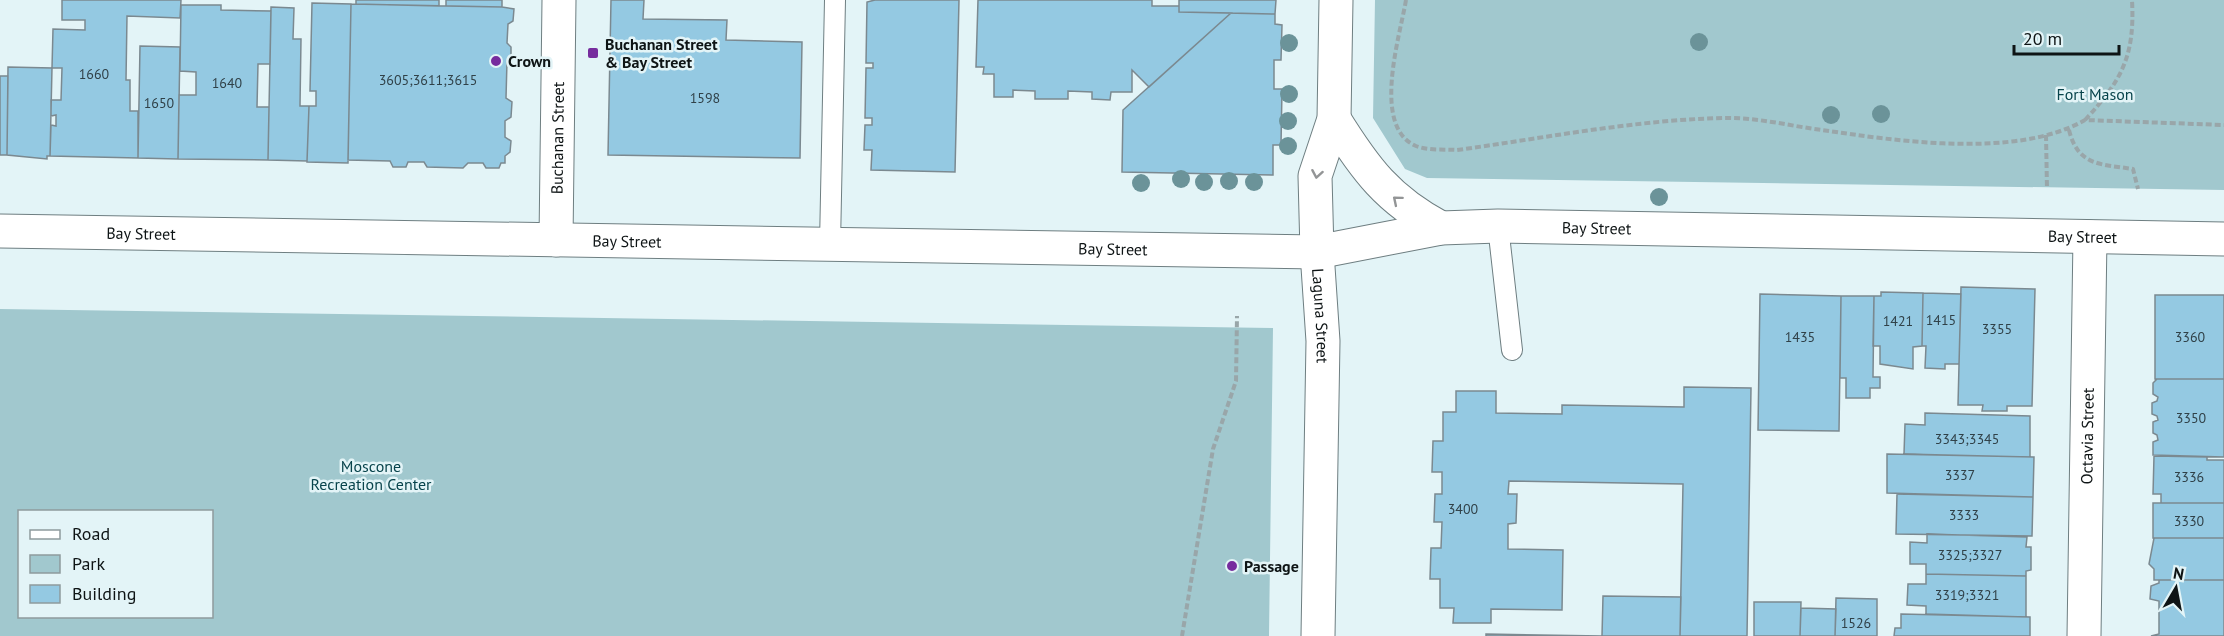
<svg xmlns="http://www.w3.org/2000/svg" width="2224" height="636" font-family="'PT Sans',sans-serif">
	<style>
		.green { fill: #a1c8ce; fill-rule: evenodd }
		.building { fill: #94c9e2; stroke: #7b8990; stroke-width: 1.5 }
		.lines { fill: none; stroke-linecap: round; stroke-linejoin: round }
		.service-casing { stroke: #6e7e81; stroke-width: 22 }
		.minor-casing { stroke: #6e7e81; stroke-width: 35 }
		.tertiary-casing { stroke: #6e7e81; stroke-width: 35 }
		.secondary-casing { stroke: #6e7e81; stroke-width: 35 }
		.path { stroke: #99a6a9; stroke-width: 4; stroke-dasharray: 6 3; stroke-linecap: butt }
		.service { stroke: #fff; stroke-width: 20 }
		.minor { stroke: #fff; stroke-width: 33 }
		.tertiary { stroke: #fff; stroke-width: 33 }
		.secondary { stroke: #fff; stroke-width: 33 }
		.tree { fill: #6b9399 }
		.oneway { stroke: #939596 }
		.poi-dot { fill: #762c9e; stroke: #e3f4f7; stroke-width: 2 }
		.labels { text-anchor: middle; stroke-width: 5; stroke-linejoin: round; paint-order: stroke }
		.number-label { font-size: 14px; fill: #304148 }
		.poi-label { font-size: 16px; font-weight: bold; fill: #0e1415; stroke: #e3f4f7; text-anchor: start }
		.park-label { font-size: 16px; fill: #08444c; stroke: #e3f4f7 }
		.street-label { font-size: 16px; fill: #0e1415; stroke: #e3f4f7 }
	</style>
	<rect width="100%" height="100%" fill="#e3f4f7"/>
	<path class="green" d="M1375,0H2224V190L1427,178L1405,169L1373,118Z
		M0,309L1273,328L1269,636H0ZM20,512H212V616H20Z"/>
	<path class="building" d="M62,0H181L180,18L127,16L126,80H130V111H138V158L50,156L51,125L56,126V115L51,116V100H61L62,68H52L53,29L85,30V20H62Z
		M356,0H439V6L356,4Z
		M446,0H502V7L446,6Z
		M611,0H644L643,19L727,20L726,40L802,42L800,158L608,155Z
		M875,0H959L955,172L871,170L872,150H864L865,125H872V118H865L866,68H873V63H866L867,2Z
		M978,0H1152V6H1179V12L1231,13L1149,87L1132,70V92H1111L1110,100L1092,99V92L1068,91V99H1035V91L1013,90V97H994V74H983L984,67H976Z
		M1179,0H1276L1275,14L1179,12Z
		M312,3L351,4L348,163L307,162L309,106H316V91H310Z
		M351,4L502,7L514,9L513,21L508,24L507,43L511,47V59L507,61L506,98L512,102L511,117L505,121V137L511,141L510,152L505,156V163H501L499,168H486L483,163H468L463,168L427,167L424,162H408L406,167H393L390,161L348,160Z
		M181,5H221V10L271,11L270,64H258L257,107H269L268,160L178,159L179,95H196V72L180,71Z
		M271,7L294,8L293,39H301L300,106H309L307,161L268,160Z
		M1231,13L1275,14V24L1282,25L1281,60H1274V89H1282L1281,145H1273V175L1122,172L1123,110Z
		M140,46L180,47L178,159L138,158Z
		M8,67L52,68L50,156H47V159L7,155Z
		M0,76H8L7,155H0Z
		M1961,287L2035,289L2032,406H2007V411H1982L1983,405H1958Z
		M1881,292L1923,293L1922,346L1913,347V369L1880,364V346H1873L1874,296H1881Z
		M1923,293L1961,294L1959,364H1945V369L1925,368L1926,346H1922Z
		M1760,294L1841,296L1839,431L1758,430Z
		M2155,295H2224V379H2155Z
		M1841,296H1874L1873,377H1880V388H1870V398H1846V378H1840Z
		M2157,379H2224V457L2153,455V442L2158,440L2157,435L2153,433V422L2158,420L2157,416L2152,414V403L2157,401L2158,397L2153,394V383Z
		M1684,387L1751,388L1747,636H1680L1683,484L1509,481L1508,494H1517L1516,523L1508,524V549L1563,550L1562,610L1491,609V623H1453L1454,608H1440V579H1430L1431,548H1441L1442,522H1434L1435,494H1442V472H1432L1433,441H1443V412H1456V391H1496V413L1562,414V405L1684,407Z
		M1925,413L2030,416V457L1904,454L1905,424L1925,425Z
		M1887,454L2034,457L2033,497L1887,493Z
		M2154,456L2207,457V460H2224V503H2161V494H2153Z
		M1897,494L2033,497L2032,536L1896,534Z
		M2153,503H2224V538H2153Z
		M1927,534L2027,537L2026,547H2031V570L2026,571V576L1926,574V564H1910V542L1927,543Z
		M2154,538H2224V580H2154V569L2149,564Z
		M1926,574L2026,576V617L1926,614V606L1907,605L1908,584H1926Z
		M2159,580H2224V636H2151L2159,634V601L2150,599L2151,586L2159,583Z
		M1603,596L1681,597L1680,636H1602Z
		M1836,598L1877,599V636H1835Z
		M1754,602H1801L1800,636H1754Z
		M1801,608L1836,609L1835,636H1800Z
		M1901,614L2030,617V636H1894L1895,628H1901Z
		M1486,634L1602,636H1611H1486Z"/>
	<g class="lines">
		<defs>
			<path id="service" d="M1498,226L1512,350
				M830,244L835,0"/>
			<g id="minor">
				<path id="s1" d="M556,240L559,0"/>
				<path id="s2" d="M1317,252L1323,341L1318,636"/>
				<path id="s3" d="M2084,636L2090,237"/>
			</g>
			<g id="tertiary">
				<path id="s4" d="M0,231L1317,252"/>
			</g>
			<g id="secondary">
				<path id="s5" d="M1336,0L1334,119L1315,176L1317,252L1441,228L1498,226L2224,239"/>
				<path d="M1334,119C1365,169 1388,200 1441,228"/>
			</g>
		</defs>
		<use href="#service" class="service-casing"/>
		<use href="#minor" class="minor-casing"/>
		<use href="#tertiary" class="tertiary-casing"/>
		<use href="#secondary" class="secondary-casing"/>
		<path class="path" d="M1406,0C1400,36 1371,127 1416,146C1429,151 1444,149 1457,150C1545,138 1634,120 1723,118C1756,117 1790,126 1822,130C1897,141 2017,159 2085,120L2224,125
			M2085,120C2122,80 2135,56 2132,0
			M2069,130C2078,166 2100,164 2133,169L2138,189
			M2046,135L2047,189
			M1182,636L1213,449L1236,381L1237,316"/>
		<use href="#service" class="service"/>
		<use href="#minor" class="minor"/>
		<use href="#tertiary" class="tertiary"/>
		<use href="#secondary" class="secondary"/>
	</g>
	<g class="tree">
		<circle cx="1699" cy="42" r="9"/>
		<circle cx="1289" cy="43" r="9"/>
		<circle cx="1289" cy="94" r="9"/>
		<circle cx="1881" cy="114" r="9"/>
		<circle cx="1831" cy="115" r="9"/>
		<circle cx="1288" cy="121" r="9"/>
		<circle cx="1288" cy="146" r="9"/>
		<circle cx="1181" cy="179" r="9"/>
		<circle cx="1229" cy="181" r="9"/>
		<circle cx="1204" cy="182" r="9"/>
		<circle cx="1254" cy="182" r="9"/>
		<circle cx="1141" cy="183" r="9"/>
		<circle cx="1659" cy="197" r="9"/>
	</g>
	<defs><path id="oneway-chevron" d="M-2-3.5L2.5 0L-2 3.5" fill="none" stroke-width="1.6" stroke-linecap="round" stroke-linejoin="round" transform="scale(1.5)"/></defs>
	<g class="oneway">
		<use href="#oneway-chevron" transform="translate(1317 174) rotate(100)"/>
		<use href="#oneway-chevron" transform="translate(1397 200) rotate(-140)"/>
	</g>
	<g class="poi-dot">
		<rect x="587" y="47" width="12" height="12" rx="3"/>
		<circle cx="496" cy="61" r="6"/>
		<circle cx="1232" cy="566" r="6"/>
	</g>
	<g class="labels">
		<g class="number-label">
			<text x="94" y="79">1660</text>
			<text x="428" y="85">3605;3611;3615</text>
			<text x="227" y="88">1640</text>
			<text x="705" y="103">1598</text>
			<text x="159" y="108">1650</text>
			<text x="1941" y="325">1415</text>
			<text x="1898" y="326">1421</text>
			<text x="1997" y="334">3355</text>
			<text x="1800" y="342">1435</text>
			<text x="2190" y="342">3360</text>
			<text x="2191" y="423">3350</text>
			<text x="1967" y="444">3343;3345</text>
			<text x="1960" y="480">3337</text>
			<text x="2189" y="482">3336</text>
			<text x="1463" y="514">3400</text>
			<text x="1964" y="520">3333</text>
			<text x="2189" y="526">3330</text>
			<text x="1970" y="560">3325;3327</text>
			<text x="1967" y="600">3319;3321</text>
			<text x="1856" y="628">1526</text>
		</g>
		<g class="poi-label">
			<text x="605" y="50">Buchanan Street<tspan x="605" dy="18">&amp; Bay Street</tspan></text>
			<text x="508" y="67">Crown</text>
			<text x="1244" y="572">Passage</text>
		</g>
		<g class="park-label">
			<text x="2095" y="100">Fort Mason</text>
			<text x="371" y="472">Moscone<tspan x="371" dy="18">Recreation Center</tspan></text>
		</g>
		<g class="street-label">
			<text dy="6" stroke="none"><textPath href="#s1" startOffset="102">Buchanan Street</textPath></text>
			<text dy="6" stroke="none"><textPath href="#s5" startOffset="537">Bay Street</textPath></text>
			<text dy="6" stroke="none"><textPath href="#s4" startOffset="141">Bay Street</textPath></text>
			<text dy="6" stroke="none"><textPath href="#s5" startOffset="1023">Bay Street</textPath></text>
			<text dy="6" stroke="none"><textPath href="#s4" startOffset="627">Bay Street</textPath></text>
			<text dy="6" stroke="none"><textPath href="#s4" startOffset="1113">Bay Street</textPath></text>
			<text dy="6" stroke="none"><textPath href="#s2" startOffset="64">Laguna Street</textPath></text>
			<text dy="6" stroke="none"><textPath href="#s3" startOffset="200">Octavia Street</textPath></text>
		</g>
	</g>
	<rect x="18" y="510" width="195" height="108" fill="#e3f4f7" stroke="#8e9a9d" stroke-width="1.5"/>
	<rect x="30" y="530" width="30" height="9" fill="#ffffff" stroke="#8e9a9d" stroke-width="1.5"/>
	<text x="72" y="540" font-size="18" fill="#0e1415">Road</text>
	<rect x="30" y="555" width="30" height="18" fill="#a1c8ce" stroke="#8e9a9d" stroke-width="1.5"/>
	<text x="72" y="570" font-size="18" fill="#0e1415">Park</text>
	<rect x="30" y="585" width="30" height="18" fill="#94c9e2" stroke="#8e9a9d" stroke-width="1.5"/>
	<text x="72" y="600" font-size="18" fill="#0e1415">Building</text>
	<g transform="translate(2176 588) rotate(10)" stroke="#e3f4f7" stroke-width="4.5" paint-order="stroke">
	<path d="M0-4.5L10 22L0 15L-10 22Z" fill="#0e1415"/>
	<text y="-9" font-size="16" font-weight="bold" text-anchor="middle" fill="#0e1415">N</text>
	</g>
	<path d="M2014 45v9h105v-9" fill="none" stroke="#0e1415" stroke-width="3"/>
	<text x="2023" y="45" font-size="18" fill="#0e1415" stroke="#e3f4f7" stroke-width="4.5" paint-order="stroke">20 m</text>
</svg>
